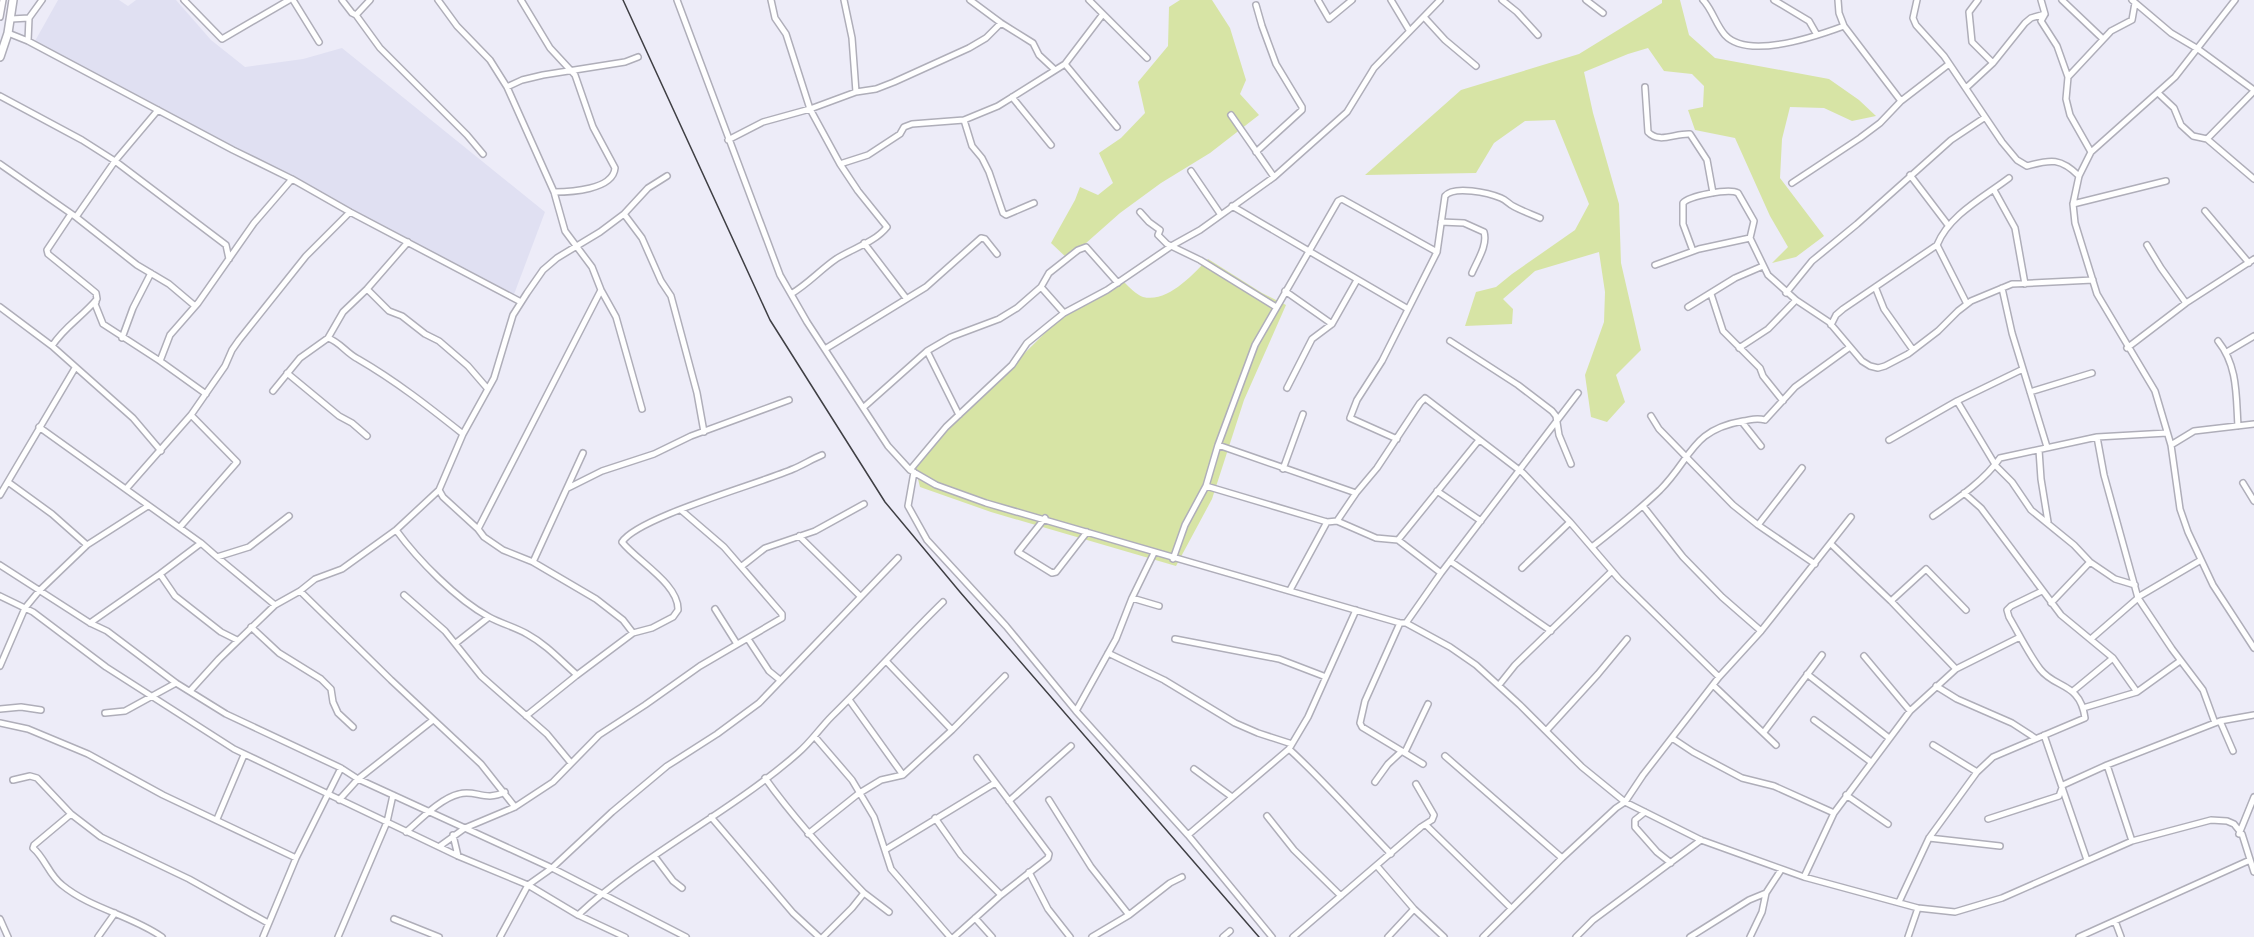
<svg xmlns="http://www.w3.org/2000/svg" width="2254" height="937" font-family="'Asap Condensed',sans-serif">
	<style>
		.built { fill: #e0e0f2 }
		.green { fill: #d7e4a5 }
		.lines { fill: none; stroke-linecap: round; stroke-linejoin: round }
		.minor-casing { stroke: #afaeb9; stroke-width: 8 }
		.major-casing { stroke: #afaeb9; stroke-width: 10 }
		.minor { stroke: #fff; stroke-width: 5 }
		.major { stroke: #fff; stroke-width: 7 }
		.rail { stroke: #3f3f44; stroke-width: 1.5 }
	</style>
	<rect width="100%" height="100%" fill="#edecf8"/>
	<path class="built" d="M58,0H119L128,6L136,0H176L211,40L245,67L303,59L342,48L545,212L513,297L37,46L35,41Z"/>
	<path class="green" d="M1180,0H1212L1230,28L1246,80L1240,94L1259,115L1210,153L1161,183L1120,213L1068,259L1051,243L1075,200L1080,187L1098,195L1113,183L1099,153L1121,138L1145,113L1138,82L1168,46L1169,7Z
		M1662,0H1680L1689,35L1715,58L1829,79L1859,100L1876,116L1852,121L1824,108L1790,107L1782,139L1780,178L1824,236L1796,257L1772,263L1788,247L1770,216L1735,138L1695,130L1688,110L1703,107L1704,86L1692,74L1664,71L1648,48L1628,54L1584,72L1593,113L1619,204L1621,263L1641,350L1616,375L1625,402L1607,422L1591,417L1585,375L1604,322L1605,292L1599,252L1535,271L1503,299L1513,309L1512,324L1465,326L1476,292L1496,287L1512,274L1575,230L1589,204L1555,120L1525,121L1494,143L1476,173L1365,175L1461,90L1579,54L1662,3Z
		M1208,259L1262,293L1286,305L1244,400L1212,499L1176,566L991,512L920,487L914,463L1060,318L1124,282C1129,287 1137,295 1143,297C1168,303 1192,275 1208,259Z"/>
	<g class="lines">
		<defs>
			<path id="minor" d="M184,0L222,39L289,0
				M293,0L319,42
				M342,0L352,13L356,15L380,48L467,135L483,154
				M438,0L457,26L490,60L507,87L554,192L565,231L592,267L601,290L616,317L642,409
				M521,0L550,48L575,75L593,127L615,168C613,190 570,192 554,192
				M677,0L780,275L807,322L888,446L910,470L936,485L986,503L1400,623H1406L1450,647L1476,665L1520,705L1582,767L1625,802L1701,840L1804,877L1918,908L1955,912L2002,898L2132,841L2211,820L2227,821L2234,824L2242,834L2254,872
				M771,0L775,18L786,34L810,109L840,164L858,191L887,227C874,243 853,248 836,259C820,270 808,284 791,294
				M844,0L852,38L856,92
				M970,0L1001,23L1033,43L1039,55L1054,69
				M1089,0L1147,58
				M1318,0L1329,19L1352,0
				M1391,0L1409,30
				M1502,0L1517,12L1538,35
				M1586,0L1603,13
				M1703,0C1712,9 1716,25 1725,35C1748,60 1817,36 1844,26
				M1774,0L1809,21L1817,35
				M1838,0L1839,13L1844,26L1901,101
				M1917,0L1913,18L1916,25L1944,56L2002,142L2017,160L2027,166C2051,159 2061,158 2079,176
				M1978,0L1969,12L1972,42L1993,63
				M2041,0L2045,14L2041,21L2057,46L2068,77L2066,99L2070,115L2091,152
				M2062,0L2103,39
				M2132,0L2171,33L2198,49L2254,90
				M2235,0L2175,77L2091,152L2079,176L2073,204L2075,223L2097,294L2155,391L2171,445L2180,509L2188,532L2213,585L2254,648
				M1256,5L1262,26L1276,64L1302,107V110L1256,152
				M356,15L370,0
				M0,17L3,0
				M1424,17L1445,40L1476,66
				M11,19L29,18L42,0
				M8,33L28,41L233,150L292,179L350,212L521,302
				M28,41L29,18
				M1065,64L1117,127
				M2068,77L2111,31L2132,20L2135,3
				M507,87L522,80L543,75L625,62L638,57
				M1645,87L1648,132C1659,144 1675,133 1690,134L1707,160L1713,193
				M1966,88L1993,63L2025,23L2031,18L2045,14
				M2158,93L2174,108L2181,125L2193,136L2207,139L2254,179
				M0,96L82,140L115,161L226,245L229,259
				M1012,97L1051,145
				M1231,115L1274,177
				M964,120L972,146L982,158L989,172L1003,213L1006,215L1034,203
				M2207,139L2254,91
				M728,140L763,122L810,109L856,92L876,89L894,82L969,48L986,38L1001,23
				M0,164L76,217L137,265L169,284L195,306
				M840,164L868,155L900,134L904,127L912,124L964,120L998,106L1065,64L1103,14
				M1191,171L1221,215
				M1910,175L1948,225
				M667,176L648,188L624,214L642,238L661,281L671,296L697,393L704,432
				M1792,183L1860,138L1880,123L1901,101L1949,64
				M1994,190L2015,228L2025,284
				M2073,204L2166,181
				M1232,206L1408,309
				M2205,211L2249,263
				M1140,212L1149,222L1160,230L1158,235L1167,244L1200,260L1276,307
				M76,217L115,161L158,110
				M1441,222L1464,223L1484,232C1488,245 1477,261 1472,273
				M864,243L906,298
				M1937,245L1967,304
				M2147,245L2161,268L2186,303
				M1693,251L1683,224V203C1689,196 1729,188 1738,193L1754,221L1750,238L1768,275L1796,300L1829,322L1862,361L1870,366L1878,368L1885,366L1908,354L1938,331L1958,311L1971,301L2012,284L2093,280
				M1655,265L1699,249L1750,238
				M1041,287L1064,313
				M2002,288L2012,333L2047,447
				M367,289L389,311L402,316L425,334L439,341L468,366L487,388
				M1876,289L1884,309L1913,350
				M1285,291L1332,324
				M1786,293L1812,261L1857,224L1951,140L1984,118
				M1711,294L1723,331L1760,368L1763,376L1783,401
				M96,302L95,304L103,324L160,361L206,394
				M0,307L52,346L133,418L161,451
				M1688,307L1735,278L1763,266
				M1831,325L1836,315L1843,309L1937,245C1949,215 1984,197 2009,178
				M122,338L133,308L151,273
				M328,338C340,342 346,353 358,359C396,381 429,407 463,434
				M1450,341L1518,385L1552,411L1556,416L1559,435L1571,464
				M2218,341C2238,366 2236,396 2238,426
				M52,346C65,326 81,318 97,299L96,293L90,288L48,254L47,250L71,214
				M1739,348L1768,329L1796,300
				M2127,348L2186,303L2254,259
				M825,349L926,287L981,238L985,239L997,254
				M927,351L959,415
				M2227,352L2254,336
				M160,361L170,335L198,303L254,223L292,179
				M287,373L339,416L352,423L367,436
				M1287,388L1312,339L1332,324L1357,280
				M273,391L300,358L328,338L343,312L367,289L408,242
				M2030,392L2092,373
				M1957,401L1996,466L2012,482L2031,510L2074,545L2090,562L2115,579L2135,585
				M864,407L927,351L951,337L999,319L1017,308L1041,287L1049,273L1078,250L1086,247L1118,283
				M1651,416L1659,429L1733,505L1758,525L1815,564
				M1742,422L1761,446
				M39,427L201,543L217,557L249,547L289,516
				M2097,437L2104,475L2138,598L2172,649L2203,690L2215,723
				M1397,439L1350,418L1357,400L1382,361L1437,252L1445,196C1454,185 1489,193 1501,198C1506,200 1509,204 1513,206C1522,211 1531,214 1540,218
				M1889,440L1957,401L2023,369
				M1218,445L1356,493
				M2171,445L2194,431L2254,424
				M2039,450L2041,479L2048,522
				M1283,469L1303,414
				M910,470L946,427L1012,365L1027,343L1049,325L1064,313L1107,290L1173,245L1200,230L1274,177L1347,112L1374,68L1440,0
				M914,472L908,506L927,540L1006,626L1076,711L1188,835L1272,937
				M8,482L52,514L87,545
				M2243,483L2254,501
				M1206,486L1327,522L1337,521L1376,538L1398,540L1441,573
				M568,488L602,471L654,454L691,436L789,400
				M126,489L191,415L225,366L232,350L239,340L306,256L350,212
				M439,490L443,497L478,529L484,537L503,550L533,562L596,599L623,620L633,633
				M1437,491L1481,521
				M1964,493L1981,508L2061,615L2113,658L2073,691
				M0,495L75,368
				M1643,506L1683,557L1722,597L1761,631
				M1933,516C1957,499 1984,481 2000,458L2097,437L2167,433
				M1045,518L1018,552L1052,573L1056,572L1087,532
				M1337,521L1356,493L1377,468L1420,403L1425,398L1523,473L1570,522L1619,579L1719,677
				M1758,525L1802,468
				M180,527L237,462L191,415
				M478,529L601,290
				M396,530C418,560 456,599 489,617C502,624 515,627 527,634C547,645 560,660 577,675
				M799,536L860,596
				M1398,540L1479,440
				M1831,544L1891,601L1956,669
				M1592,547C1615,529 1638,511 1660,490C1692,458 1691,430 1743,421C1751,420 1756,417 1765,420L1795,387L1850,347
				M217,557L275,605L300,591L315,579L342,569L396,530L439,490L463,434L494,378L513,315L527,293L543,270L557,258L600,232L624,214
				M1173,559L1185,525L1206,486L1218,445L1255,345L1338,201L1342,199L1437,252
				M1450,561L1551,631
				M533,562L583,453
				M0,565L90,623L107,631L176,683L226,714L341,768L358,779L552,868L686,937
				M742,566L765,548L815,531L864,504
				M1522,568L1570,522
				M160,574L175,596L221,632L237,640
				M1290,590L1327,522
				M300,591L391,680L481,764L515,807
				M404,595L445,631L481,676L547,734L571,763
				M0,596L33,612L106,667L234,749L458,856L528,885L578,915L625,937
				M2138,597L2201,560
				M1132,598L1159,606
				M1891,601L1926,569L1966,610
				M2051,603L2090,562
				M715,609L737,644
				M90,623L160,574L201,543
				M1400,623L1365,701L1360,723L1362,727L1423,764
				M1406,623L1441,573L1578,393
				M251,627L279,653L321,679L331,689L333,702L338,713L353,727
				M2092,638L2138,598
				M748,639L769,671L780,680
				M1175,639L1279,659L1326,677
				M456,643L489,617
				M1108,653L1164,680L1235,723L1258,733L1292,744
				M1864,656L1910,711
				M2113,658L2137,692
				M887,662L952,730
				M0,666L25,608L39,591L87,545L148,506
				M1807,674L1889,738
				M1499,685L1515,665L1612,571
				M1713,685L1776,745
				M1936,686L1957,699L2012,723L2035,738
				M190,691L219,659L275,605
				M850,701L903,775
				M2083,708L2137,692L2180,661
				M0,709L21,707L41,710
				M1076,711L1116,639L1132,598L1154,553
				M105,713L125,711L176,683
				M526,716L577,675L633,633L652,628L673,617L678,610C679,584 637,561 622,542C638,517 759,484 793,469C803,465 812,459 822,455
				M1814,720L1871,762
				M2220,721L2233,751
				M0,723L28,729L88,754L163,795L296,858
				M1546,731L1598,674L1627,639
				M1764,732L1822,655
				M2044,735L2087,860
				M815,737L852,780L874,817L891,869L950,937
				M1672,738L1693,752L1742,778L1774,786L1834,813
				M1933,745L1977,772
				M1289,749C1325,782 1357,819 1391,854
				M1405,752L1428,704
				M1445,756L1562,858
				M2107,765L2132,841
				M1194,769L1232,797
				M765,778C795,820 828,856 864,893L852,908L823,937
				M13,780L30,776L37,778L71,814L101,837L189,879L268,923
				M1375,782L1388,764L1402,751
				M1846,795L1888,824
				M339,800L358,779L433,720
				M1049,800L1091,867L1129,915
				M1009,801L1071,746
				M1645,812L1635,820V827L1657,852L1671,863
				M71,814L34,845L33,848C45,858 49,875 62,885C91,909 131,915 162,937
				M1267,816L1294,850L1341,896
				M711,817L793,913L819,937
				M935,818L961,855L1001,895
				M217,819L244,755
				M1988,819L2059,796L2063,785L2107,765L2220,721L2254,715
				M1426,825L1511,908
				M406,832C420,820 441,798 459,794C475,789 485,802 505,792
				M808,834L858,794L881,780L903,775L952,730L1005,676
				M2239,834L2254,797
				M453,835L458,856
				M1188,835L1289,749L1308,717L1356,610
				M1929,838L2000,846
				M440,846L465,828L515,807L553,782L599,735L645,705L700,666L782,618V614L724,547L681,510
				M885,850L995,783
				M655,857L673,881L682,888
				M1377,866L1414,909L1444,937
				M1029,872L1048,909L1070,937
				M1804,877L1834,813L1910,711L1956,669L2020,637
				M864,893L889,912
				M1899,902L1929,838L1977,772L1993,757L2085,718C2080,682 2055,689 2040,669C2028,653 2019,634 2009,617L2007,610L2011,606L2042,591
				M578,915C645,853 730,813 798,753C811,742 820,728 832,716C870,679 905,639 943,602
				M975,918L992,937
				M0,919L8,937
				M394,919L439,937
				M2115,921L2121,937
				M98,937L115,913
				M263,937L296,858L341,768
				M338,937L387,822L393,795
				M500,937L528,885L552,868L612,812L667,766L717,734L759,703L898,558
				M954,937L1001,895L1048,858L1049,854L977,758
				M1092,937L1129,915L1170,883L1182,877
				M1223,937L1230,931
				M1293,937L1421,827L1432,820L1434,815L1416,784
				M1388,937L1414,909
				M1483,937L1562,858L1616,808L1625,802L1643,775L1719,677L1761,631L1851,517
				M1576,937L1593,920L1701,840
				M1690,937L1749,900L1766,893
				M1750,937L1762,912L1766,893L1781,870
				M1908,937L1918,908
				M2079,937L2250,860"/>
			<path id="major" d="M0,57L8,33L13,0"/>
		</defs>
		<use href="#minor" class="minor-casing"/>
		<use href="#major" class="major-casing"/>
		<use href="#minor" class="minor"/>
		<use href="#major" class="major"/>
		<path class="rail" d="M623,0L770,320L885,502L960,592L1259,937"/>
	</g>
</svg>
